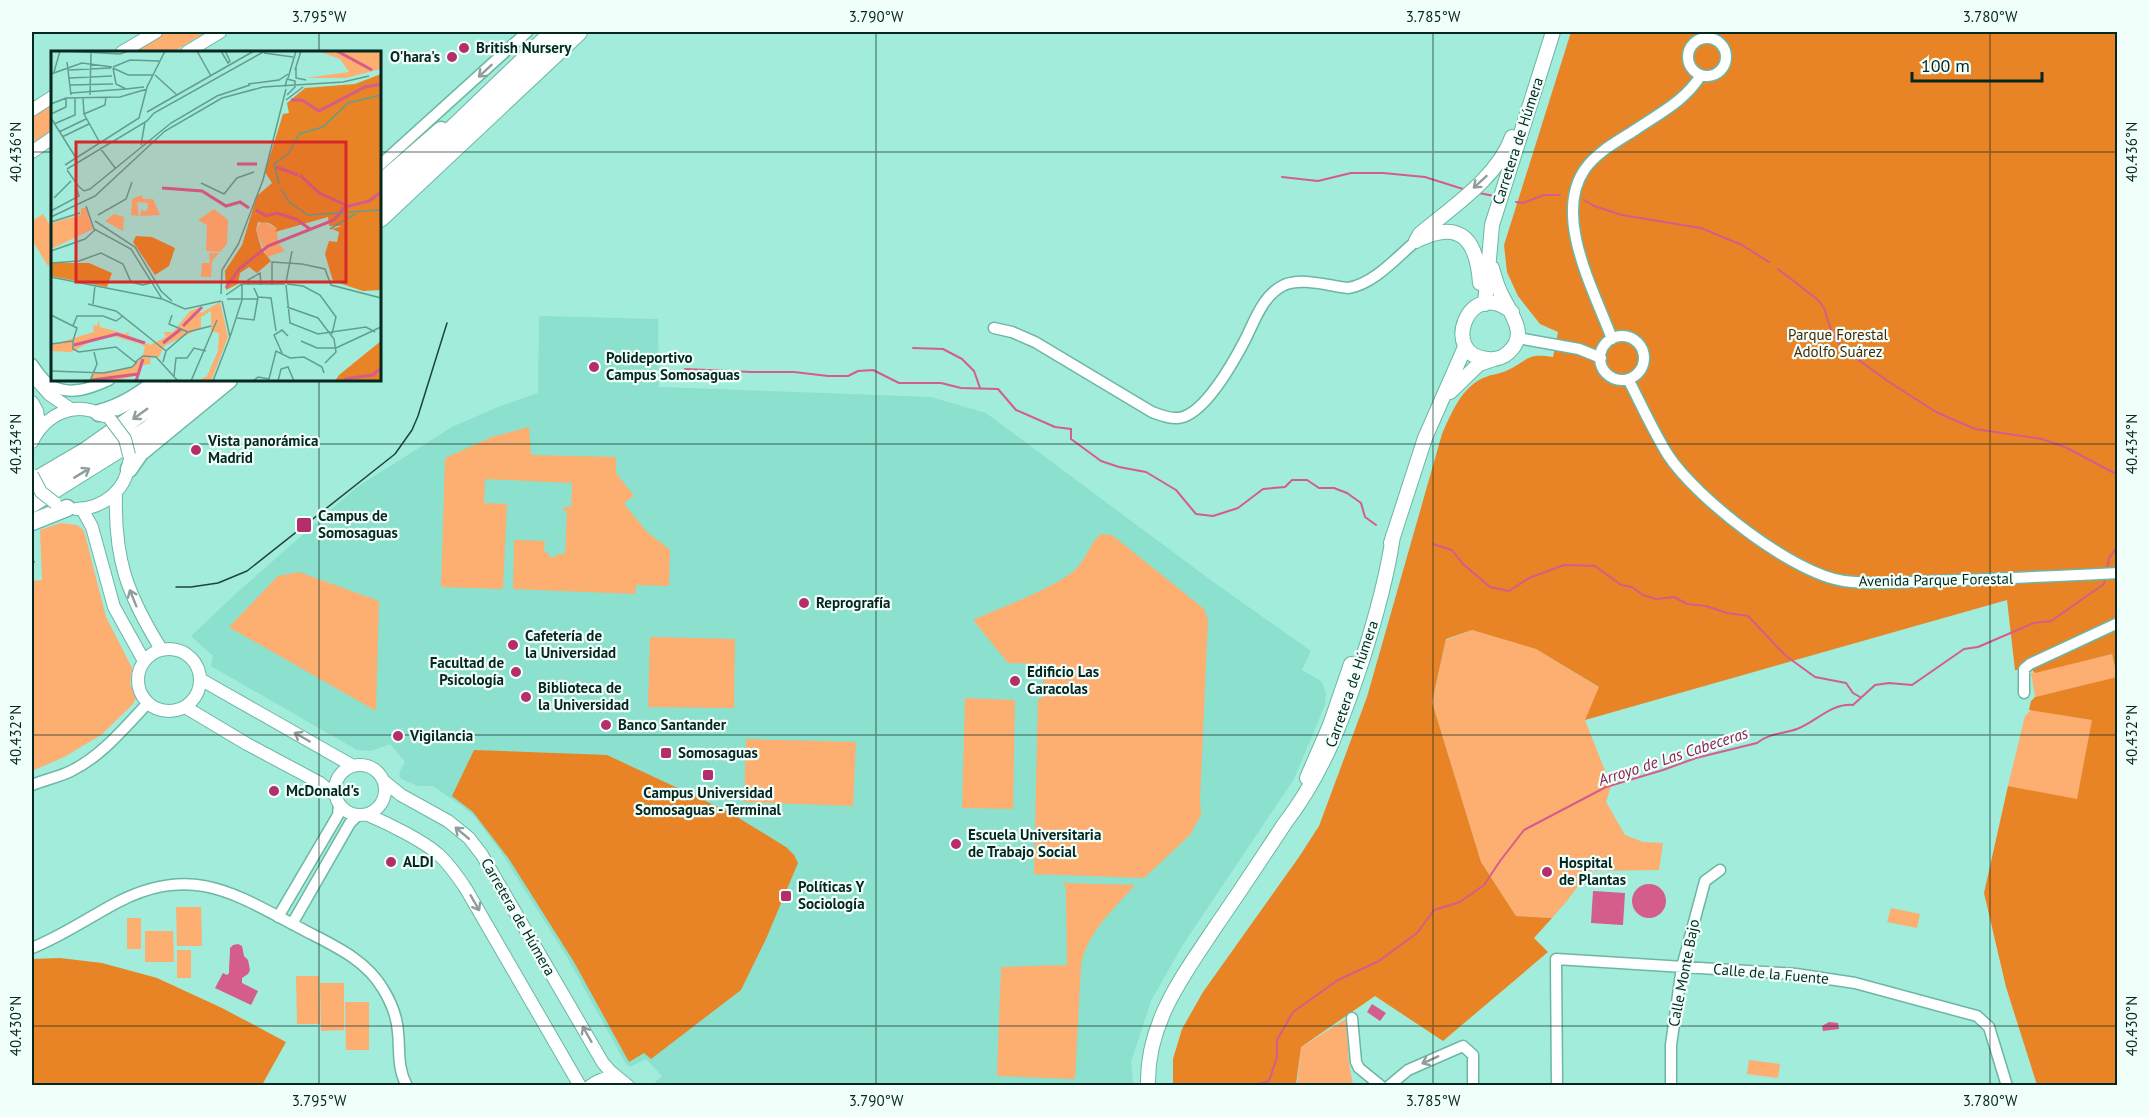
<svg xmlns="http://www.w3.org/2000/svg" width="2149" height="1117" font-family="'PT Sans',sans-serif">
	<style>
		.built { fill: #8be1cd }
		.green { fill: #fdae71 }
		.forest { fill: #e88425 }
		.water { fill: #d45d8c }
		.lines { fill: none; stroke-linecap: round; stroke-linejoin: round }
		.stream { stroke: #d45d8c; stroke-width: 2 }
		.minor-casing { stroke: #6cb6a5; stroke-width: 13 }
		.tertiary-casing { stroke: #6cb6a5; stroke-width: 14 }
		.secondary-casing { stroke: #6cb6a5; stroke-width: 16 }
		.trunk-casing { stroke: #6cb6a5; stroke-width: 19 }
		.motorway-casing { stroke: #6cb6a5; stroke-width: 20 }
		.minor { stroke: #fff; stroke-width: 10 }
		.tertiary { stroke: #fff; stroke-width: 12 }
		.secondary { stroke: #fff; stroke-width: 14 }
		.trunk { stroke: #fff; stroke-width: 16 }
		.motorway { stroke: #fff; stroke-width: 18 }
		.tram { stroke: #1f453d; stroke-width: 1.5 }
		.tertiary-bridge-casing { stroke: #6cb6a5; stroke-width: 14; stroke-linecap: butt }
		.tertiary-bridge { stroke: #fff; stroke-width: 12 }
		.oneway { stroke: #8f9d9b }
		.ticks { fill: none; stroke: #062620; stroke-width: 1.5; stroke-opacity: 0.45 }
		.poi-dot { fill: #b62d6b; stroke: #f1fffb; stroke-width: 2 }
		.labels { text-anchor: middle; stroke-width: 4.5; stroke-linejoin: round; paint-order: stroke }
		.poi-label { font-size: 15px; font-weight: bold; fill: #062620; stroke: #f1fffb; text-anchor: start }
		.street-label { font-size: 15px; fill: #062620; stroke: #f1fffb }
		.park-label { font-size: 15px; fill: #4c2500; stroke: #f1fffb }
		.water-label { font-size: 16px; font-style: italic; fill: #8e2152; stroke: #f1fffb }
		.inset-river { fill: none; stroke: #d45d8c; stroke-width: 3 }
		.inset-road { fill: none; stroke: #639d90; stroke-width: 1.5 }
		.view { fill: #d62828; fill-opacity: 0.15; stroke: #d62828; stroke-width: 3 }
		.inset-edge { fill: none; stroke: #062620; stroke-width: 3 }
		.neatline { fill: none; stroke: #062620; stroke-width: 2 }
		.ticks-label { font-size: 15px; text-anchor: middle; fill: #062620 }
	</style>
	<rect width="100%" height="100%" fill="#a1ecda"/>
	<path class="built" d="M539,316L658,319L659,387L931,397L986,413L1216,584L1311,651L1302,670L1322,682L1326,693L1325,705L1294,779L1182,946L1151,1001L1131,1062L1133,1085H652L662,1076L646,1059L630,1067L626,1064L567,957L501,852L475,817L462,806L433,786H418L401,779L399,773L405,762L390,744L371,751L357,750L211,666L213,656L191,636L241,589L357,487L452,427L498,407L538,393Z"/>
	<path class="green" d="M160,32H206L173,52H129Z
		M52,103V130L32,143V117Z
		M43,214L52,228V263L48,266L32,240V221Z
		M529,427L531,455L616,457V473L634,496L625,502V505L647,532L670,550L669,586L636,585L635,594L513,589L514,540L545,541L544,552L549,553V557H557V554H565L567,511L563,510V507H571L572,483L485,479L484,503L507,504L503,589L441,587L445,458L492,437Z
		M61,523L77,525L84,531L106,617L132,668L130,684L136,698L133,704L101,735L64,757L32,771V581L42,580L40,530Z
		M1101,534L1112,535L1204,609L1208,620L1200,799L1201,815L1190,835L1144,878L1034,874L1038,699L1043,698V664L1008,663L973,620C998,609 1060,586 1077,568C1087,557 1090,543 1101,534Z
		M299,572L379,601L376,711L229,627L278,576Z
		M1472,630L1536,649L1600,688L1585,720L1611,786L1606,802L1625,835L1643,842L1663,843L1659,870L1589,871L1567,901L1552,918L1516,916L1481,862L1432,702L1446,640Z
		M650,637L735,639L734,708L648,707Z
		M2112,654L2118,677L2035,697L2031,673Z
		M965,698L1015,700L1013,809L962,808Z
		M2031,710L2093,720L2077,800L2008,786L2025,716Z
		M746,739L856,742L853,806L744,802Z
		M1062,883L1135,885C1114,909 1087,932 1081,965L1075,1079L997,1076L1001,967L1067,965L1066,887Z
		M176,907H201L202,946H177Z
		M1891,908L1920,914L1917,928L1887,922Z
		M127,918H141V949H127Z
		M145,931H173L174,962H145Z
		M177,950H191V978H177Z
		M296,976H319L320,1024H297Z
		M320,983H344V1030L321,1031Z
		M345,1002H369V1050H346Z
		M1346,1019L1349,1063L1353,1085L1332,1084L1331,1085L1297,1086L1301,1047Z
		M1749,1060L1780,1064L1778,1078L1747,1074Z"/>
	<path class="forest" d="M1571,32H2117V676L2112,654L2035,673L2032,670H2015L2007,600L1585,720L1599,687L1536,649L1472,630L1446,639L1432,702L1481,862L1516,916L1552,918L1534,938L1548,952L1443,1041L1375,996L1301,1047L1296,1085L1173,1086V1059L1182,1029L1203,992L1299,857L1319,826L1367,697L1442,434C1451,414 1461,388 1483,378C1492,374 1501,374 1510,369C1529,359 1528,353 1553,357L1558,332L1540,324L1518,296L1507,272L1504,245Z
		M2117,677V1085H2037L2006,987L1984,893L2008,786L2077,799L2092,720L2029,710L2031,701L2035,697Z
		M474,750L607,755L729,812L786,847L794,855L798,863L766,939L741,990L651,1059L644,1053L629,1062L574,962L509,859L473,812L452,796Z
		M60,958L102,963L157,978L222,1008L286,1042L262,1085H32V959Z"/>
	<path class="water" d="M1632 901a17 17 0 1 1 34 0a17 17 0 1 1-34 0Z
		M1593,891L1625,893L1623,925L1591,923Z
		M238,944L242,946L244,956L248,960L250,970L248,974L242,978V983L258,991L251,1005L215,988L223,973L227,975L229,973C229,964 230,957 230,948L233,945Z
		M1372,1004L1386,1013L1380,1021L1367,1012Z
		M1829,1022L1838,1023L1839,1029L1823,1031L1822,1026Z"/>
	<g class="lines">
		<path class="stream" d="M1282,177L1318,181L1351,173H1383L1425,177L1463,189
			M1479,193L1494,196
			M1584,200L1594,206L1622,215L1701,228L1742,245L1769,262
			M1516,202L1523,203L1544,195H1560
			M1778,269L1818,300L1824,308L1831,330L1841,347L1886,380L1936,412L1975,429L2042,439L2065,447L2118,475
			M913,348L943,349L962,359L974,371L980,388
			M685,369L751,372H794L828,376H848L858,371L873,370L899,383H941L961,388L998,389L1016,410L1055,427L1071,429V439L1101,461L1119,467L1146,472L1176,490L1196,514L1213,516L1238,508L1263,489L1285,487L1292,480H1307L1319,488H1334L1347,493L1361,503L1365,517L1376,525
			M1433,544L1452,550L1463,564L1490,587L1509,591L1529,578L1564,565L1595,566L1621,585L1632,587L1643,595L1656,599L1674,597L1687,604L1706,606L1727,613L1748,616L1786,656L1815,677L1846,683L1853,693L1860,697
			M2107,570L2109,558L2118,546
			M1251,1086L1269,1081L1277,1057V1040L1293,1012L1338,980L1379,961L1417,933L1434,910L1460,902L1484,885L1500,861L1524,830L1606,787L1663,770L1696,758L1757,743C1769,733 1783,734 1797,729C1816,722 1831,703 1853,705L1875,685L1889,683L1912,685L1964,649L1978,647L2034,623L2051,621L2104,584L2105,579"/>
		<defs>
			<path id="minor" d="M1688 57a19 19 0 1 1 38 0a19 19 0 1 1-38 0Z
				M380,165L527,32
				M994,328L1012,332L1035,342L1152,412C1160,415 1169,419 1178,418C1204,416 1234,361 1245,340C1255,320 1263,295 1284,285C1302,277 1329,286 1348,288C1374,284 1397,257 1416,241
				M1600 358a22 22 0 1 1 44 0a22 22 0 1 1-44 0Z
				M1518,338L1579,349L1601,358
				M1612,339C1595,292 1552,216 1585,169C1597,152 1618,141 1635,130C1660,113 1685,101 1701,75
				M32,364C37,371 44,382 52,386C71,396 91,388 109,380
				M1628,379C1641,404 1653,431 1668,455C1696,498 1793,574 1844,581C1874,585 1905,582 1935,581C1996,579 2057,576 2118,573
				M2024,693V669L2030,664L2118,623
				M32,785C44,780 59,777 71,771C102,756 125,727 148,703
				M278,917L338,815L339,805
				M292,924L350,823L357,816
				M32,948C62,936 88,918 116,903C191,864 232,892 300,928C330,944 365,958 383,989C391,1002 397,1017 398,1032C400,1051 397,1068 407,1086
				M1352,1018L1356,1062L1359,1068L1381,1086
				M1389,1086L1408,1070L1463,1046L1473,1055V1086
				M1557,1086L1556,959L1796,974L1855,983L1977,1016L1989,1027L2007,1086
				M1671,1086V1045L1682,967L1705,881L1720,870"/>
			<path id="tertiary" d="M122,52L156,32
				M187,52L220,32
				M32,110L52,97
				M32,152L52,138
				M32,375L50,395L71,409
				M32,402L37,411L40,427
				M32,442C45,415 75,399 104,416
				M116,493C114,559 127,594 161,649
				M76,509C104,509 127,489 129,462
				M82,509L92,527L114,607L144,661
				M138 680a31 31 0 1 1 62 0a31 31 0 1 1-62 0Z
				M200,679L353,766
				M185,707L247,744L320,783L335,795
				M335 790a25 25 0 1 1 50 0a25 25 0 1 1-50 0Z
				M385,782L401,795L448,821L469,838L482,855L603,1063L611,1072L628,1086
				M368,815C387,823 424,841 439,855C450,865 458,877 466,889L580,1086
				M590,1086C601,1078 608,1076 620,1080"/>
			<path id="secondary" d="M1420,239C1463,219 1477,243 1480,283
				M1416,241L1420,234C1452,207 1498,177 1512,137
				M1492,268C1495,279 1498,289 1503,298C1512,315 1528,335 1509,352C1504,357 1496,360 1488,359C1439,357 1468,275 1512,312
				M1485,304L1492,225L1553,32
				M1450,392L1479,364L1494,359
				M1391,543L1425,438L1465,347
				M1307,778L1330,725L1351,664
				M1148,1086C1146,1022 1185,973 1218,923C1241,890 1263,856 1285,823C1324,772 1342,721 1362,661C1375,620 1387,578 1393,536"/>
			<path id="trunk" d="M380,183L441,130
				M99,413C123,407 141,394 160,380
				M129,469L140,453L229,380
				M32,522L67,508"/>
			<path id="motorway" d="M380,199L554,32
				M380,218L578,32
				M32,483L85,452L187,380
				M32,503L147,431L210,380"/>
		</defs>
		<use href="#minor" class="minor-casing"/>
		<use href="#tertiary" class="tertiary-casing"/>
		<use href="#secondary" class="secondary-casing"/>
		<use href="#trunk" class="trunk-casing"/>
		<use href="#motorway" class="motorway-casing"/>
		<use href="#minor" class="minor"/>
		<use href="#tertiary" class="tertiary"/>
		<use href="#secondary" class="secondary"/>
		<use href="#trunk" class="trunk"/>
		<use href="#motorway" class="motorway"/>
		<path class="tram" d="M32,562H34
			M176,587H191L218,583L247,571L395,454L412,430L418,416L447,323"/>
		<defs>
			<path id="tertiary-bridge" d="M110,419L125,439L129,455
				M32,475L41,492L55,503"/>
		</defs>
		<use href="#tertiary-bridge" class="tertiary-bridge-casing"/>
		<use href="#tertiary-bridge" class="tertiary-bridge"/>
	</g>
	<defs><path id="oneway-shaft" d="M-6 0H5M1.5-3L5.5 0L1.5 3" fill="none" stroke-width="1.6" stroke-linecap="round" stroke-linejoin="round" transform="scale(1.5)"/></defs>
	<g class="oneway">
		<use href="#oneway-shaft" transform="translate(485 71) rotate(137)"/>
		<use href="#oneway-shaft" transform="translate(1480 182) rotate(138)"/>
		<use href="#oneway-shaft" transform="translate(140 414) rotate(144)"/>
		<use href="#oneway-shaft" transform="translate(82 473) rotate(-31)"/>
		<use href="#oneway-shaft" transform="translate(133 598) rotate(-112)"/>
		<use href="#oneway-shaft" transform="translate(302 737) rotate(-150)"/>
		<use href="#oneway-shaft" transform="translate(462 833) rotate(-140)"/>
		<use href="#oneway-shaft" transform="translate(475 903) rotate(60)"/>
		<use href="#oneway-shaft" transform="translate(587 1034) rotate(-120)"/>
		<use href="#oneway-shaft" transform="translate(1430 1060) rotate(156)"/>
	</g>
	<path class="ticks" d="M319,32V52M876,32V1086M1433,32V1086M1990,32V1086M32,152H52M380,152H2118M319,380V1086M32,444H2118M32,735H2118M32,1026H2118"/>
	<g class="poi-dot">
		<circle cx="464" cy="48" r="6"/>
		<circle cx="452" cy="57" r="6"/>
		<circle cx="594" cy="367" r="6"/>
		<circle cx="196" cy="450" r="6"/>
		<rect x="296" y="517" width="16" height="16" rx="3"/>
		<circle cx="804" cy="603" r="6"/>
		<circle cx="513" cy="645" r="6"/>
		<circle cx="516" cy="672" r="6"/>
		<circle cx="1015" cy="681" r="6"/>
		<circle cx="526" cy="697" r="6"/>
		<circle cx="606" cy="725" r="6"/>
		<circle cx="398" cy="736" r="6"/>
		<rect x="660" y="747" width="12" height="12" rx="3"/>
		<rect x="702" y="769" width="12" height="12" rx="3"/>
		<circle cx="274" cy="791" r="6"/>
		<circle cx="956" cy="844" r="6"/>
		<circle cx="391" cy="862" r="6"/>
		<circle cx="1547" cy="872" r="6"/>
		<rect x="780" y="890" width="12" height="12" rx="3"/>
	</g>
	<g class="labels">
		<g class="poi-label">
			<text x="476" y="53">British Nursery</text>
			<text x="440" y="62" text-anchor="end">O'hara's</text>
			<text x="606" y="363">Polideportivo<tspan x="606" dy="17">Campus Somosaguas</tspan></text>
			<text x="208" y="446">Vista panorámica<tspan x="208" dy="17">Madrid</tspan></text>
			<text x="318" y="521">Campus de<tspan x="318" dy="17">Somosaguas</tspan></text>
			<text x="816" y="608">Reprografía</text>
			<text x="525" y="641">Cafetería de<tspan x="525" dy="17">la Universidad</tspan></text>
			<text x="504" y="668" text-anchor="end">Facultad de<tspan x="504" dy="17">Psicología</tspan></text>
			<text x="1027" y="677">Edificio Las<tspan x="1027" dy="17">Caracolas</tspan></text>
			<text x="538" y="693">Biblioteca de<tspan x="538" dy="17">la Universidad</tspan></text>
			<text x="618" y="730">Banco Santander</text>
			<text x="410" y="741">Vigilancia</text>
			<text x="678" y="758">Somosaguas</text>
			<text x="286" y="796">McDonald's</text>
			<text x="708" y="798" text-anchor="middle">Campus Universidad<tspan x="708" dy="17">Somosaguas - Terminal</tspan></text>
			<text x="968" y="840">Escuela Universitaria<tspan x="968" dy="17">de Trabajo Social</tspan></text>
			<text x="403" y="867">ALDI</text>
			<text x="1559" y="868">Hospital<tspan x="1559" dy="17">de Plantas</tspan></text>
			<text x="798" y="892">Políticas Y<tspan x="798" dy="17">Sociología</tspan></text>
		</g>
		<g class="street-label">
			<text transform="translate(1518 141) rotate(-72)" y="5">Carretera de Húmera</text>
			<text transform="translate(1936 580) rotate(-1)" y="5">Avenida Parque Forestal</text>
			<text transform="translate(1352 684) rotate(-71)" y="5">Carretera de Húmera</text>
			<text transform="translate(518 917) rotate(60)" y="5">Carretera de Húmera</text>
			<text transform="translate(1684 973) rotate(-79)" y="5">Calle Monte Bajo</text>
			<text transform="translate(1771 974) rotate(5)" y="5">Calle de la Fuente</text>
		</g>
		<g class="park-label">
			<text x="1838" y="340">Parque Forestal<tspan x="1838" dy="17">Adolfo Suárez</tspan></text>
		</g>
		<g class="water-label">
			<text transform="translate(1673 756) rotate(-18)" y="6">Arroyo de Las Cabeceras</text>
		</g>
	</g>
	<g transform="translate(51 51)">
		<rect width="330" height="330" fill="#a1ecda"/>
		<path d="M267,0H330V18L295,27H255L298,21L289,8ZM91,144L92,148H102L109,164L89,165L90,159L96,160L97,152L86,151L88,165L80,164L81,148ZM30,157H35L42,178L0,198V172L30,164ZM163,158L177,169L176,193L169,201L155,200L156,174L147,169ZM63,163L73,166L72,180L54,170ZM210,170L226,177L227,192L234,200L216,206L205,179ZM158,202H168L161,210L160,226H150L151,212H159ZM169,251L177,286L160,330H147L156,325L167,300L168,282L160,280V260L150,266V277L113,295L108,306L100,305L99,313L91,314L87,324L64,330H25L40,328L43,322L81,317L92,304L94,296L90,293L62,285L41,290L20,301L0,300V294L43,281L42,274L46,275L48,269L49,276L75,283L78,279L77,284L99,294L115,286L113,281H122L139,260L147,257L150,262Z" fill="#fdae71"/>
		<path d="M330,23V239L312,240L282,230L274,203L278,190L286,191L288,181L281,178L291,175H278L277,166L224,181L226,177L218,172L207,171L205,179L211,199L220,210L206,222L198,216L189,222L187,233L175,239L174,220L191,194L206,145L221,132L214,121L232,63L238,62L236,52L254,37L304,33ZM85,185L101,186L124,197L118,215L104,224L82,191ZM0,212H38L61,222L56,236L0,225ZM330,290V330H284L288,324Z" fill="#e88425"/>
		<path class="inset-river" d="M286,0L321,19M240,49H251L268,60L314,36L330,33M186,113H206M225,116L247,124M249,124L268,142L297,155M111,137L151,140L175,155L189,151L198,157M205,159L215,165L226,162L245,168L259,178M175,237L188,218L217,195L283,169L294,156L318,150L330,141M132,275L151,256M112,292L130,278M23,294L66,283L94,292M293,328L322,324L330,317M41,329L87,323M85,330L92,308"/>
		<path class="inset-road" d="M16,0L69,3L77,0M146,0L160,25M170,0L177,12L179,10L174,0M213,2L242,6M16,11L20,44M62,16L79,9L108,10M245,16V27L255,29M62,17L65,33L75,38L93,36M62,17L77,24H102M18,19L60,17M244,19L250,0M3,21L9,0M0,23L31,12L61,16M104,24L126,44M18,27L61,25M237,27L245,0M197,33L228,29L237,23M19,34L62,33M234,36L236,28L244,30V36L236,44M20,42L75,38M39,44L40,2M32,47L33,63L49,92M235,49L252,36M0,53L15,47L69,46L96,38M96,61L203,0M0,63L15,56V47M33,63L54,54L55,46M0,67L25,107M3,73L24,64V47M8,81L35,68M11,86L38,73M90,94L94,71M49,97L65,118M14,114L88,67L96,36L114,0M16,118L96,70L103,62L214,0M16,119L28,136M150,132L173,143L186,127L203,121M228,133L223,113L238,102L248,83L272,76L297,52L330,44M26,134L33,140L39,138L120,72L166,45L199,34M230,138L239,152L257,164L330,159M3,147L20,130M35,155L43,178L80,198L111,248L134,258L170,250M0,160L28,145L25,136M47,164L75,148L81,131M0,166L44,145L114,80L171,47L212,36L292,31L318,25M44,170L84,196L110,240L121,250M0,171L29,162M279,178L304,163M187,194L212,129L235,38M0,200L34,188L44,179M0,212L28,210L50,202L72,213L80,231L92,234L99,232M0,226L111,248M235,231L241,200M236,233L252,235L269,244L285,266L281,283M197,234V229L209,222L210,234M221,234V211L251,213L274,218L280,234L330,247M235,234L239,272L267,283L315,276L324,281M203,237L207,246L220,247L225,280M170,243L171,219L188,192M175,244L191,233H234M176,248H207M37,253L65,260L115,300M42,253L44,234M236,256L267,267L283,288L285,301L274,312M0,264L26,277L22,290M121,264L118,273L137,281M186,267L203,269L207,246M22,275L26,265H52L65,270L72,265M179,286L191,249V233M22,290V298L28,301L65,296L84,311L92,305L105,306L127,330M250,290L266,297H285L330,276M0,293L22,290M231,302L223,284L231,279L237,285M112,311L115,300L137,281L160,275M0,320L53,322L81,316L86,311M123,325L125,307H136L143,297L155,300M39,330L46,313L43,301M140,330L166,269M162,330L179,286L171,250M202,330L207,326L218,328L225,300L239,307L253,306L271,316L273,322M227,330L230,318L237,316L243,330"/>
		<path class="view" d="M25,91H295V231H25Z"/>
		<rect width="330" height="330" class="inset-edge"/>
	</g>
	<rect width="2149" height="1117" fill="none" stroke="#f1fffb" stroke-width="66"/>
	<path d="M1912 72v9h130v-9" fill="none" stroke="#062620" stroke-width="3"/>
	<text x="1921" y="72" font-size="18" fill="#062620" stroke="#f1fffb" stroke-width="4.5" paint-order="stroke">100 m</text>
	<rect x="33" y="33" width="2083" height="1051" class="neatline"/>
	<g class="ticks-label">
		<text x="319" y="22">3.795°W</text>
		<text x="876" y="22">3.790°W</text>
		<text x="1433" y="22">3.785°W</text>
		<text x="1990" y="22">3.780°W</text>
		<text transform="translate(16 152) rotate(-90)" y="5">40.436°N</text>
		<text transform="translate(2132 152) rotate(-90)" y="5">40.436°N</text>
		<text transform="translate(16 444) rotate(-90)" y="5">40.434°N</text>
		<text transform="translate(2132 444) rotate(-90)" y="5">40.434°N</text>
		<text transform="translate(16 735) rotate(-90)" y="5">40.432°N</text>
		<text transform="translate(2132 735) rotate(-90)" y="5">40.432°N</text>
		<text transform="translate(16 1026) rotate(-90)" y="5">40.430°N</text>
		<text transform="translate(2132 1026) rotate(-90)" y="5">40.430°N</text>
		<text x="319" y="1106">3.795°W</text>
		<text x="876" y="1106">3.790°W</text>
		<text x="1433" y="1106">3.785°W</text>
		<text x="1990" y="1106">3.780°W</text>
	</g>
</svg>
